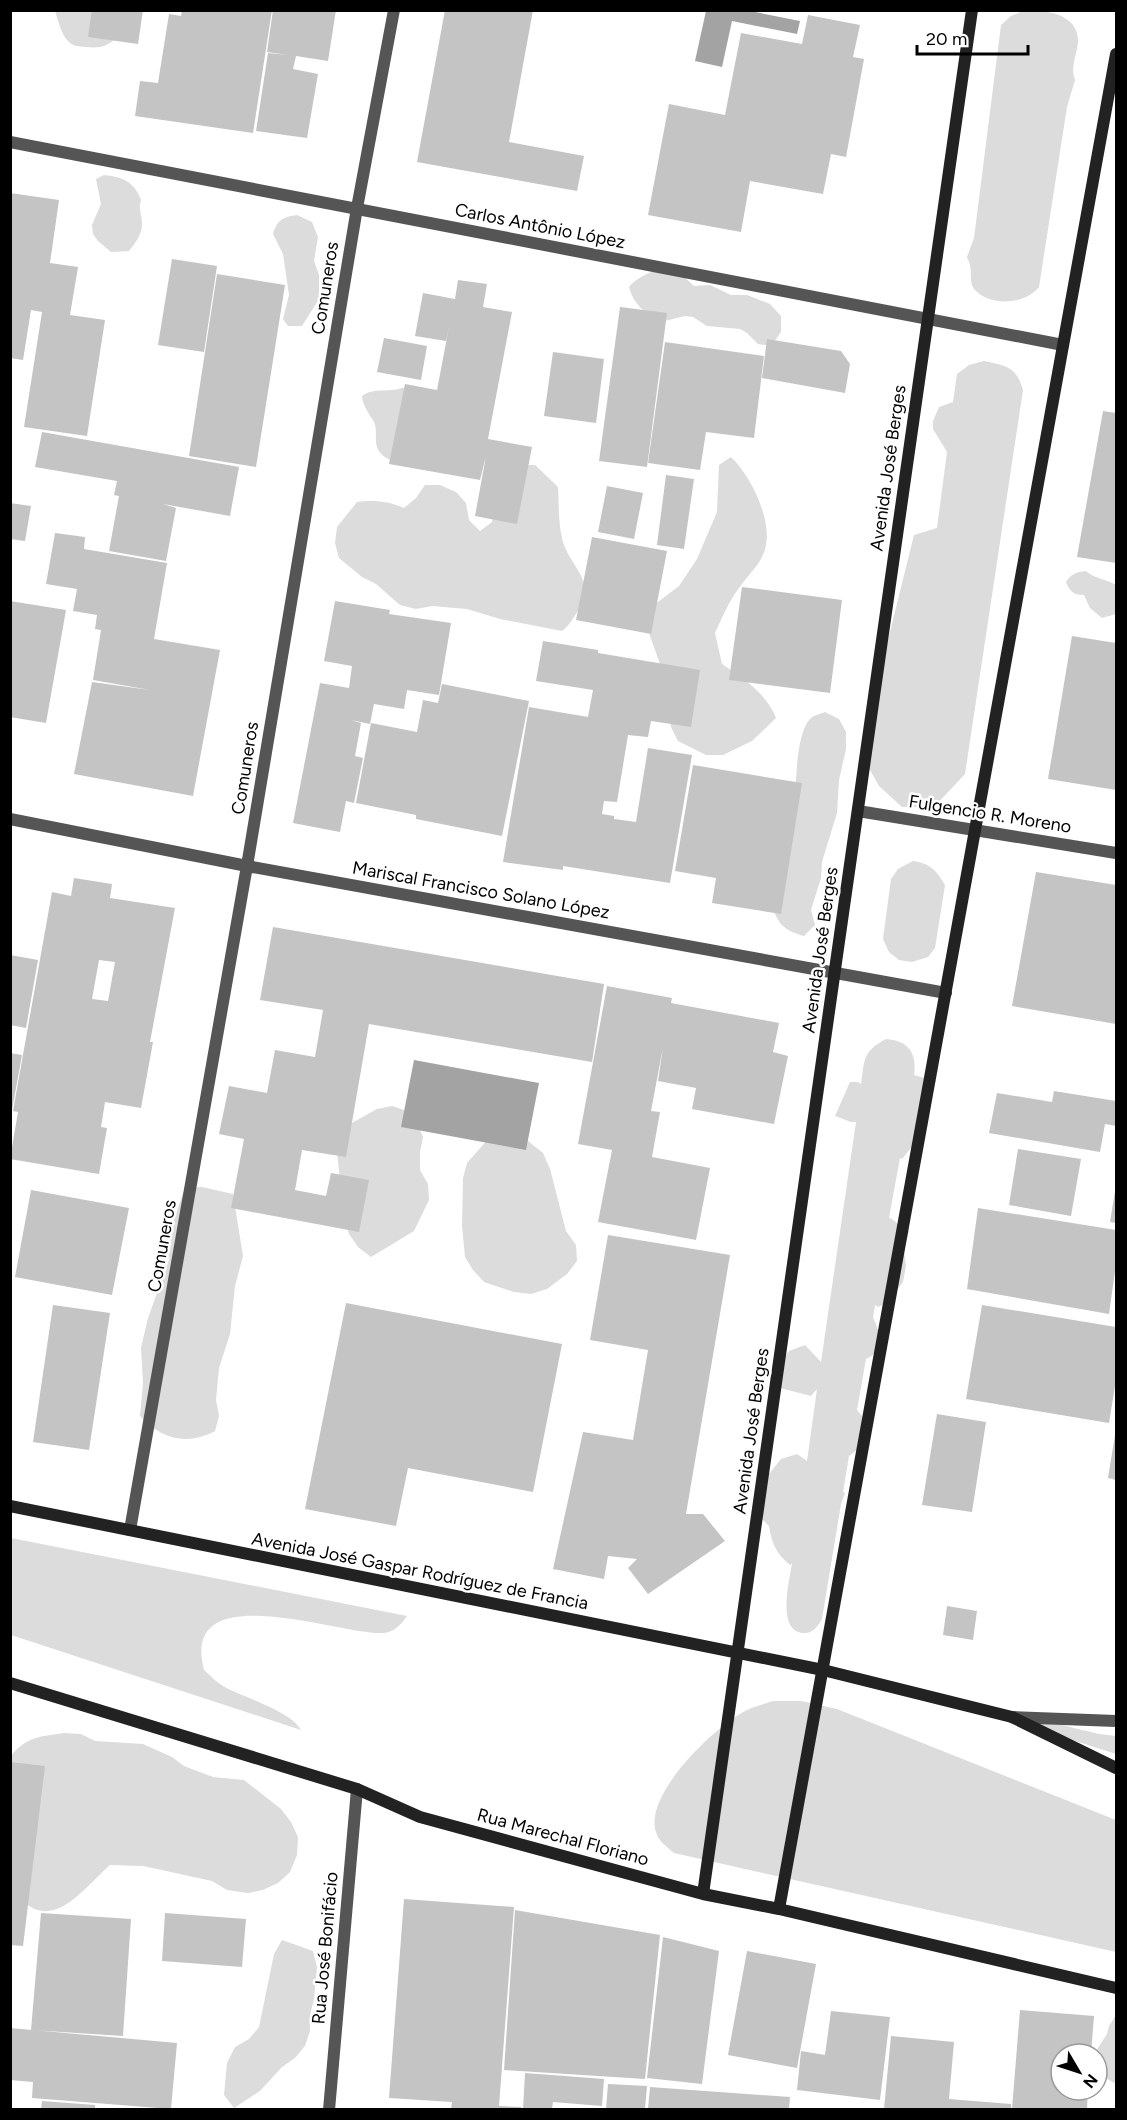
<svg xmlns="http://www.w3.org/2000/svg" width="1127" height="2120" font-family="Figtree,sans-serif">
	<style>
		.green { fill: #dcdcdc }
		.water { fill: #a3a3a3 }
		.building { fill: #c4c4c4; fill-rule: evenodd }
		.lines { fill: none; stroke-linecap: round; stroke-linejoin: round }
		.street { stroke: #555; stroke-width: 12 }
		.secondary { stroke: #222; stroke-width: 12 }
		.labels { text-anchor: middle; stroke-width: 5; stroke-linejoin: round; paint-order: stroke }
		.street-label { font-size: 18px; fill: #000; stroke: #fff }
	</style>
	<rect width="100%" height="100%" fill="#fff"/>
	<path class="green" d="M1026,10C1046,10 1079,14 1078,42C1077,54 1070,68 1075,80L1067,107L1039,287C1024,305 990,307 974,289C969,282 972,274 970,266C970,263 968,260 967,257L974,238L1001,25L1011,16Z
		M55,11H126C118,35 116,50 86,47C79,46 73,47 68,41C61,34 58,20 55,11Z
		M104,175C122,177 134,181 141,200C138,209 142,215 142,224C142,235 135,243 129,251L111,252L98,241L93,234L92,225L101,204L96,179Z
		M297,215L312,222L318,237L314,261L319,275V299L302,326H288L283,319L289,295L283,254L273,234C277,220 283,217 297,215Z
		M661,268L682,275L694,286L710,285L731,295H747L770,304L781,316V332L771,346L758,344L747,333L740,329L707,326L693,317L685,316L661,322C646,314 633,304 629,287C637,277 649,273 661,268Z
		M984,361C1006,366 1016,366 1023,390L965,774L934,807H902L879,786L864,759L883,660L914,535L937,528L947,452L933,429V421L939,407L953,402L957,374L969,365Z
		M402,388H410L390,460C368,449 380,434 374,422C369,413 363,407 362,396C374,387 388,393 402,388Z
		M731,457C751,476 771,518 766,545C763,563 748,574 739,588C729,601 722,618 715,633L722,664C744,679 766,693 776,718L752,741L723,755H706L678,741L671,727L669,712L672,697L650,636L648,619L654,605L679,586L697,559L717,512L719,465Z
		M519,465H535L558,487C559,503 558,521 562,538C568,566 597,579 579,609C573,618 570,625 562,631L500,619L467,609L432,606L416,609L400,605L376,584L362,577L339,558L335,543L337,527L357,502C375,500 387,501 404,508L416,498L425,485H440L456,492L466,503L469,520L480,531L492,522L498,492Z
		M1086,571C1095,579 1106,579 1116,585V614L1102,618L1090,608L1084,595C1074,595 1070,592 1066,582C1071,574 1076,572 1086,571Z
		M825,712L839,719L846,732V749L839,780L837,813L822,862L821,878L811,910L815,925L804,936C784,930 778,925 772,905L796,780C797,764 799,729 811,718C814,715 821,714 825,712Z
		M913,861C931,864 936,870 945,885L935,948L928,957L912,962L899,960L889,952L883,939L891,879L898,869Z
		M886,1039C909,1041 917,1053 914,1075L936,1081L921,1109L919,1138L902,1159L900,1158L889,1218C897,1220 900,1230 909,1231L904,1251L906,1266L903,1282L888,1302L878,1307L875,1305L873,1318C881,1332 884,1352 866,1359L857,1410L862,1416L860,1448L849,1456L843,1492L845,1493L841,1504L822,1619C818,1626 813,1633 805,1633C775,1633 790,1579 792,1563L790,1565C776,1553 772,1544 769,1526L758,1515L761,1484L781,1459L797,1454L807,1461L817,1389L811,1396L780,1388L769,1377L789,1351L805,1345L821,1362L856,1122H851L835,1116L850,1082H858L861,1084C865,1059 862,1052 886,1039Z
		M392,1106L407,1111L417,1123L423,1137L420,1152V1170L428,1184L429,1200L414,1231L371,1257L358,1247L349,1234L344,1218L337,1152L350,1124L377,1109Z
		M518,1133L543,1153L550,1169L566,1231L576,1245L577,1261L567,1274L547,1289L531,1294L514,1292L484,1282L473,1270L465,1257L462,1226L463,1178L467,1163L489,1138Z
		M202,1187L233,1194L243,1256L235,1286L230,1334L219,1368L216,1400L219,1416L215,1431C187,1446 161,1439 140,1416L143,1383L141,1348L148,1318L170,1257L155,1273L185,1188Z
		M11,1538L407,1616C401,1625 393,1633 382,1633C339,1635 179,1574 204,1670C210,1675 216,1682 223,1686C242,1697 291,1711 301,1730L11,1635Z
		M773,1701H801L837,1709L1116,1820V1952L674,1853C667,1847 659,1842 656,1832C643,1795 716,1725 747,1710C755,1706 765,1704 773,1701Z
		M975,1704L1099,1734L1116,1736V1754L975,1709Z
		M64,1733L81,1734L95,1741L143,1744L172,1757L184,1766L213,1777L244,1780L281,1809L291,1822L298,1837L297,1855L290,1872L278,1883L263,1890L248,1893L227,1890L212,1881L143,1866L110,1865C78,1894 48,1939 11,1888L10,1757C27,1736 39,1737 64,1733Z
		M282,1940L313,1951L317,1967L314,1999L310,2015V2031L305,2046L295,2058L282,2067L260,2091L234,2108L224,2095L227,2063L235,2047L249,2039L259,2027L274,1954Z
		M1116,2015V2084L1097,2073V2054H1094L1107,2034L1109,2026Z"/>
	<path class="water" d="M706,11H750L800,21L797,34L732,21L722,67L695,61Z
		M414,1060L539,1083L526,1150L401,1127Z"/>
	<path class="building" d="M92,10H143L138,44L88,37Z
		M182,10H272L253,133L135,116L140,81L158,83L169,14L181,16Z
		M273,10H336L328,61L296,56L293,69L318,74L307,138L256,131L268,53L288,55L267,52Z
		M445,10H533L509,142L584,156L577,191L417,162Z
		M808,15L860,25L853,57L864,59L846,157L831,154L823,194L750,181L741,232L648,215L669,104L725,115L741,33L802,44Z
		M10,193L59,200L50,263L78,267L70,315L105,320L87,436L24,427L42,312L31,310L23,360L10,358Z
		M172,259L217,266L204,352L158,345Z
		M217,274L285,285L256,467L189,456Z
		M458,280L487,284L483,307L512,312L488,439L532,447L517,524L475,516L486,456L480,480L389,464L405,384L437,390L449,327L446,341L415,336L423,293L455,299Z
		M620,307L667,313L647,467L599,461Z
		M384,338L427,346L421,380L377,372Z
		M767,339L841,351L850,364L845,393L762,378Z
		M665,342L764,356L754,438L706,432L700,470L648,463Z
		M553,352L604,359L596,423L544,416Z
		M1103,411L1116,413V563L1077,557Z
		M42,432L239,467L230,516L163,504L176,508L166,561L109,551L119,496L114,495L117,481L35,467Z
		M666,475L694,479L684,549L657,545Z
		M607,486L643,493L634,539L598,532Z
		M10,503L31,506L25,541L10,539Z
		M55,533L85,537L84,549L167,563L154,639L220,650L193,796L74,774L92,682L150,690L93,680L101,630L95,629L97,615L73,611L77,589L46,584Z
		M592,537L667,551L651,634L576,620Z
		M742,587L842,600L830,693L729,680Z
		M10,601L66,610L46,723L10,717Z
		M335,601L390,610L389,614L451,623L439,695L407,690L404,709L374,704L370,724L351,720L361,723L355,756L363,758L354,803L346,801L340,832L293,823L320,683L349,688L352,666L324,661Z
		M1072,636L1116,643V790L1048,779Z
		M543,641L598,650V653L700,670L691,727L651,721L648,737L628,735L617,802L604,801L602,814L614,816V819L636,822L648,748L692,755L670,883L563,866V870L503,862L529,707L588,717L593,690L536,681Z
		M442,684L529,701L502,836L416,819V815L356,803L371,723L417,732L423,700L438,703Z
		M693,765L802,783L781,914L712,903L716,878L675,871Z
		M1036,872L1116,885V1024L1012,1006Z
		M74,878L112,884L110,898L175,908L150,1042H153L141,1108L105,1102L101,1127L107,1128L99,1174L10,1159L18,1112L13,1111L52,892L71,896ZM99,960L115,962L108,1001L92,999Z
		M273,927L604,984L592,1062L369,1024L346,1157L302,1150L295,1190L326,1196L331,1173L369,1180L359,1232L231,1208L244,1139L219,1134L229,1086L267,1093L275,1050L315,1057L323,1010L260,1000Z
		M10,955L38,960L26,1028L10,1025Z
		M607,986L672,998L671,1003L779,1023L773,1052L788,1056L774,1124L692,1109L696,1088L658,1081L663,1047L651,1111L660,1112L652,1157L710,1168L696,1240L598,1222L612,1150L578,1144Z
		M10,1053L22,1055L12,1110H10Z
		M1054,1091L1116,1101V1126L1105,1124L1100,1152L989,1133L997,1093L1052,1102Z
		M1018,1149L1081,1159L1071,1216L1009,1205Z
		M31,1190L129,1208L112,1295L15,1277Z
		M1115,1191H1116V1223L1110,1222Z
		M978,1208L1116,1230V1264L1109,1314L967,1289Z
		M608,1235L730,1255L686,1514H703L725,1541L648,1594L628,1568L637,1559L608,1556L604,1579L553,1569L583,1432L633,1440L648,1350L590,1340Z
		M346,1303L562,1344L533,1492L408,1468L396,1526L305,1509Z
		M53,1305L110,1313L89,1450L33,1442Z
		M982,1305L1116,1327V1380L1109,1423L966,1399Z
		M937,1414L986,1422L972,1512L922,1505Z
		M1115,1435H1116V1480L1108,1478Z
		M947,1606L977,1611L973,1640L943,1635Z
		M10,1762L45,1766L23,1946L10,1945Z
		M404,1899L514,1907L499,2106L521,2107V2109H451L452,2102L389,2098Z
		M515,1910L660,1935L645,2079L504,2070Z
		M41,1913L131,1919L123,2036L31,2030Z
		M165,1913L246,1919L242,1967L162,1961Z
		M663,1937L719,1951L702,2084L647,2078Z
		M747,1951L816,1964L797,2068L728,2055Z
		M1020,2010L1094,2016L1091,2054H1061V2090H1088L1087,2109H1012Z
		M831,2011L890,2017L880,2100L797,2090L801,2051L825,2055Z
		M10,2028L177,2043L171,2109L32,2098L33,2082L10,2080Z
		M891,2036L954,2042L949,2099L1011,2104V2109H884Z
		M525,2073L604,2079L602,2106L553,2102L552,2109H523Z
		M608,2084L647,2086L645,2109H606Z
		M650,2087L790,2097L789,2109H648Z
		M42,2101L95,2105V2109H41Z"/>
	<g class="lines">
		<path class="street" d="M10,142L1063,345
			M858,811L1116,853
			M10,819L247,866L946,993
			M130,1530L247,866L357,208L394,10
			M1012,1717L1116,1721
			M329,2110L357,1789"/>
		<path class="secondary" d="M10,1506L823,1670L1012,1717L1116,1768
			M10,1683L357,1789L420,1817L703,1894L779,1909L1116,1988
			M703,1894L972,10
			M779,1909L1116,54"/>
	</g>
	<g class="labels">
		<g class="street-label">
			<text transform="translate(540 226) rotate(11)" y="6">Carlos Antônio López</text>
			<text transform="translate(325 288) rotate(-81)" y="6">Comuneros</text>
			<text transform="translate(888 468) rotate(-82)" y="6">Avenida José Berges</text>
			<text transform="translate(245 768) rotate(-81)" y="6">Comuneros</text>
			<text transform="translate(990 814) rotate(9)" y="6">Fulgencio R. Moreno</text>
			<text transform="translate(481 890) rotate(10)" y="6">Mariscal Francisco Solano López</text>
			<text transform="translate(820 950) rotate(-82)" y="6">Avenida José Berges</text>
			<text transform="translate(162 1246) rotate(-80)" y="6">Comuneros</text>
			<text transform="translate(751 1431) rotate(-82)" y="6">Avenida José Berges</text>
			<text transform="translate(420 1571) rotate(11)" y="6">Avenida José Gaspar Rodríguez de Francia</text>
			<text transform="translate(563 1837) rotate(15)" y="6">Rua Marechal Floriano</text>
			<text transform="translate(325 1948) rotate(-85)" y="6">Rua José Bonifácio</text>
		</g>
	</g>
	<rect width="1127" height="2120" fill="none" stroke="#000000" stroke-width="24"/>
	<g transform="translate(1079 2072) rotate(129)"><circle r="28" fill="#ffffff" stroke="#999999" stroke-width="1.5"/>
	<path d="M0-4.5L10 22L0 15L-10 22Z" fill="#000000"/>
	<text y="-9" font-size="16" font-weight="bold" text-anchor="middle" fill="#000000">N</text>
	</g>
	<path d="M917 45v9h111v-9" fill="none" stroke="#000000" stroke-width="3"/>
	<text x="926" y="45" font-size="18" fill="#000000" stroke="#ffffff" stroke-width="4.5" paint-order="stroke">20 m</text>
</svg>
